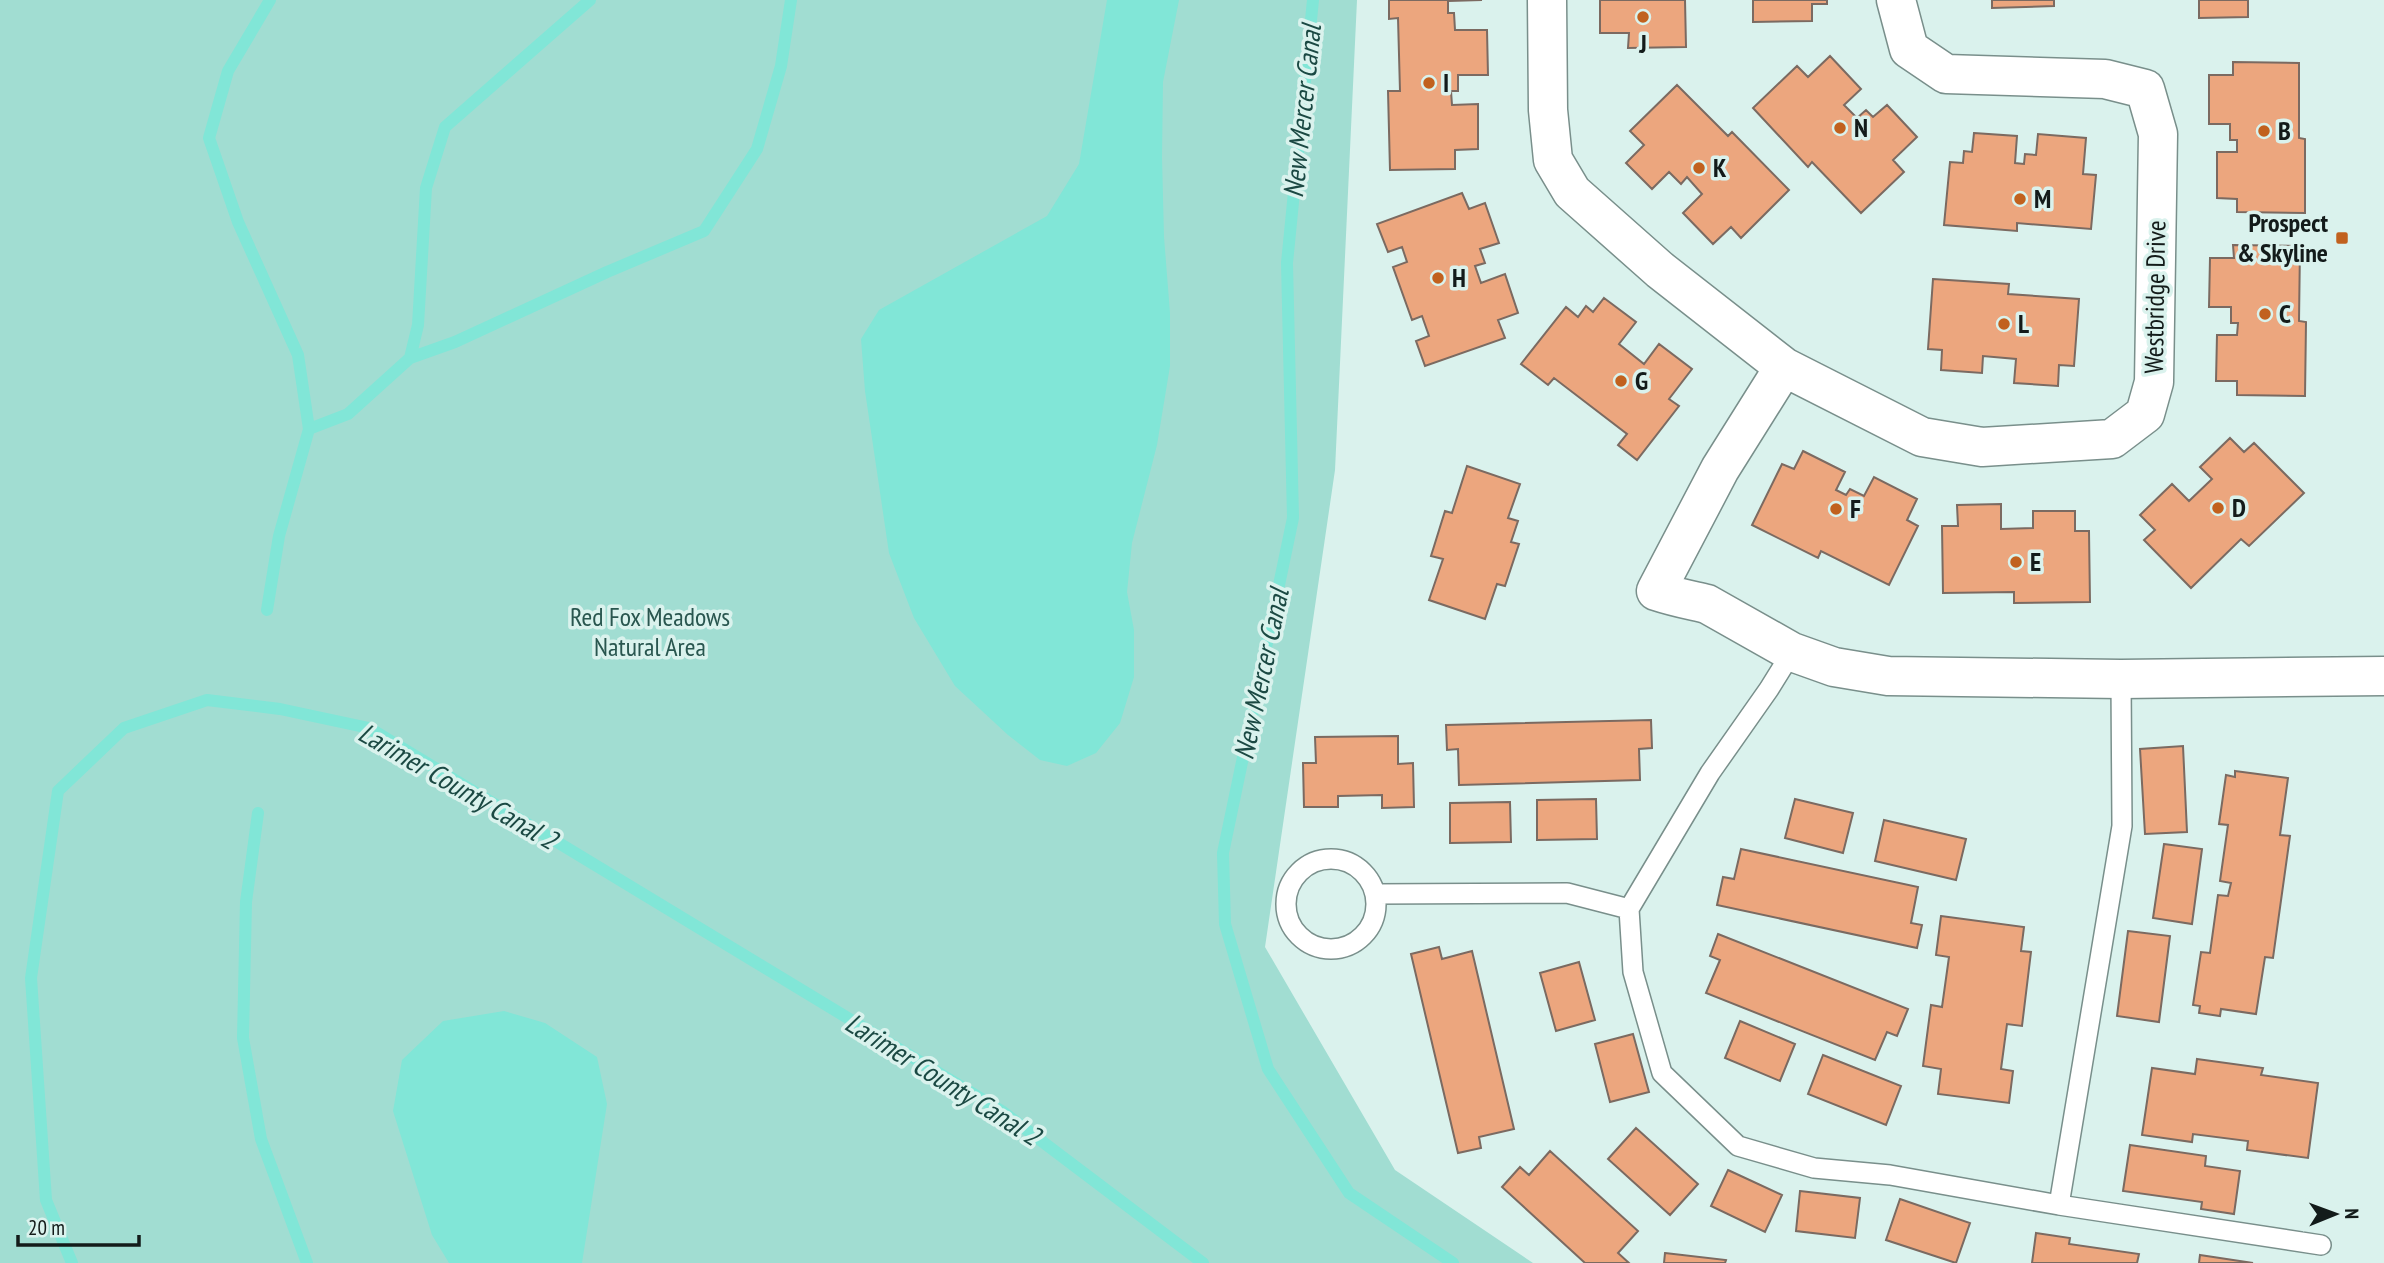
<svg xmlns="http://www.w3.org/2000/svg" width="2384" height="1263" font-family="'PT Sans Narrow',sans-serif">
	<style>
		.green { fill: #a1ddd2 }
		.water { fill: #81e6d7 }
		.lines { fill: none; stroke-linecap: round; stroke-linejoin: round }
		.stream { stroke: #81e6d7; stroke-width: 12 }
		.building { fill: #eca67e; stroke: #7b6a61; stroke-width: 2 }
		.service-casing { stroke: #798f8b; stroke-width: 22 }
		.minor-casing { stroke: #798f8b; stroke-width: 41 }
		.service { stroke: #fff; stroke-width: 19 }
		.minor { stroke: #fff; stroke-width: 38 }
		.poi-dot { fill: #c1611e; stroke: #daf2ed; stroke-width: 2.5 }
		.labels { text-anchor: middle; stroke-width: 7; stroke-linejoin: round; paint-order: stroke }
		.poi-label { font-size: 26px; font-weight: bold; fill: #131b1a; stroke: #daf2ed; text-anchor: start }
		.street-label { font-size: 26px; fill: #131b1a; stroke: #daf2ed }
		.park-label { font-size: 26px; fill: #29564f; stroke: #daf2ed }
		.water-label { font-size: 28px; font-style: italic; fill: #1b4943; stroke: #daf2ed }
	</style>
	<rect width="100%" height="100%" fill="#daf2ed"/>
	<path class="green" d="M0,0H1357L1335,470L1265,947L1395,1170L1533,1263H0Z"/>
	<path class="water" d="M1107,0H1179L1163,82L1162,157L1164,237L1170,313V366L1157,445L1132,543L1127,592L1134,630V677L1120,723L1096,753L1067,766L1040,760L1008,735L955,686L914,618L889,553L865,391L861,339L879,310L1047,216L1079,164Z
		M504,1011L545,1023L597,1057L607,1104L582,1263H449L432,1235L393,1111L402,1060L443,1021Z"/>
	<g class="lines">
		<path class="stream" d="M1313,0L1287,263L1293,518L1223,853L1225,924L1268,1069L1349,1193L1453,1263
			M410,358L455,342L607,272L704,231L757,149L781,66L791,0
			M309,429L348,414L410,358L418,325L426,188L445,127L590,0
			M267,610L279,536L309,429L298,355L238,222L209,138L228,71L270,0
			M258,813L246,902L243,1038L261,1139L307,1263
			M72,1263L46,1200L31,978L58,791L124,728L207,700L280,709L369,728L1003,1112L1203,1263"/>
	</g>
	<path class="building" d="M1389,0H1482L1448,1V13H1454L1455,30H1487L1488,75H1458V91H1451L1452,105L1478,104V149L1455,150V169L1390,170L1388,91H1400L1398,18L1389,19Z
		M1600,0H1685L1686,47L1628,48L1629,33H1600Z
		M1753,0H1827V4H1812V21L1753,22Z
		M1992,0H2054V6L1992,8Z
		M2199,0H2248V17L2199,18Z
		M1830,56L1861,89L1844,105L1857,118L1866,110L1873,117L1887,105L1917,137L1893,160L1904,172L1861,213L1812,162L1808,167L1753,108L1797,66L1808,77Z
		M2233,62L2299,63V138L2305,139V213L2237,212V199L2217,198V152H2237V140H2230V124H2209V75H2233Z
		M1677,85L1728,136L1732,132L1789,190L1741,238L1731,227L1713,244L1683,213L1702,194L1687,177L1681,184L1669,172L1652,189L1626,163L1644,145L1630,131Z
		M1974,133L2017,136L2015,163L2024,164L2025,154L2036,155L2038,134L2086,138L2083,174L2096,175L2091,229L2017,223V231L1944,225L1950,162L1963,163L1964,151L1972,152Z
		M1462,193L1469,209L1485,203L1499,243L1480,249L1485,263L1475,266L1481,283L1505,274L1518,313L1498,320L1505,338L1425,366L1416,341L1429,336L1422,316L1412,320L1393,267L1407,262L1402,247L1388,252L1377,224Z
		M2233,245L2300,246L2299,321L2306,322L2305,396L2237,395V381H2216L2217,335H2237L2238,323H2231V307H2209L2210,258H2234Z
		M1933,279L2009,284L2008,294L2079,299L2074,366L2059,365L2058,386L2014,383L2016,359L1983,356L1982,373L1941,370L1942,350L1928,349Z
		M1604,298L1636,322L1619,344L1644,364L1659,344L1692,369L1669,399L1679,406L1637,460L1618,445L1627,434L1554,378L1548,385L1521,364L1566,307L1578,317L1586,306L1593,312Z
		M2230,438L2244,452L2254,443L2304,493L2249,546L2241,539L2191,588L2144,540L2155,530L2140,515L2172,484L2189,501L2212,479L2200,467Z
		M1803,451L1845,472L1836,490L1846,495L1850,489L1864,496L1874,477L1917,499L1907,520L1918,526L1889,585L1821,551L1818,558L1752,525L1782,464L1794,469Z
		M1467,466L1520,484L1508,518L1518,521L1511,542L1519,544L1505,586L1497,584L1485,619L1429,600L1443,559L1431,556L1445,511L1452,513Z
		M2001,504V529L2033,528V511H2075V531H2089L2090,602L2014,603V592L1943,593L1942,526H1958L1957,505Z
		M1651,720L1652,748L1639,749L1640,780L1459,785L1458,749L1447,750L1446,725Z
		M1398,736V764L1413,763L1414,807L1382,808V795L1338,796V807H1304L1303,763H1316L1315,737Z
		M2183,746L2187,832L2145,834L2140,749Z
		M2235,771L2288,778L2280,835L2290,836L2273,958L2265,957L2256,1014L2221,1009L2220,1016L2199,1013L2200,1006L2193,1005L2201,952L2210,953L2218,895L2228,896L2231,883L2220,881L2228,825L2219,824L2226,775L2235,777Z
		M1596,799L1597,839L1537,840V800Z
		M1795,799L1853,813L1843,853L1785,838Z
		M1510,802L1511,842L1450,843V803Z
		M1884,820L1966,839L1956,880L1875,861Z
		M2164,844L2202,849L2192,924L2153,918Z
		M1741,849L1918,887L1911,923L1922,925L1917,948L1717,905L1723,877L1734,879Z
		M1941,916L2024,927L2021,951L2031,952L2022,1026L2007,1024L2001,1069L2013,1071L2009,1103L1938,1094L1941,1069L1923,1066L1931,1005L1942,1007L1949,957L1936,955Z
		M2128,931L2170,936L2159,1022L2117,1016Z
		M1718,934L1908,1009L1897,1036L1887,1032L1875,1060L1706,993L1720,960L1710,956Z
		M1439,947L1442,959L1472,951L1514,1129L1479,1137L1481,1148L1458,1153L1411,954Z
		M1579,962L1595,1020L1556,1031L1540,973Z
		M1740,1021L1795,1044L1780,1081L1725,1058Z
		M1633,1034L1649,1092L1610,1102L1595,1044Z
		M1823,1055L1901,1086L1886,1125L1808,1094Z
		M2197,1059L2263,1068L2261,1075L2318,1083L2308,1158L2247,1150L2248,1141L2193,1134L2192,1142L2142,1135L2152,1068L2195,1074Z
		M1636,1128L1698,1184L1670,1215L1608,1159Z
		M2130,1145L2206,1156L2205,1166L2240,1171L2234,1214L2201,1209L2202,1202L2123,1191Z
		M1550,1151L1638,1231L1618,1253L1629,1263H1585L1502,1187L1520,1167L1529,1175Z
		M1728,1170L1782,1195L1765,1232L1711,1206Z
		M1800,1191L1860,1198L1855,1238L1796,1231Z
		M1900,1199L1970,1223L1956,1263L1886,1240Z
		M2036,1233L2070,1238L2069,1244L2139,1254L2137,1263H2032Z
		M1665,1253L1726,1260L1725,1263H1664Z
		M2200,1255L2253,1263H2199Z"/>
	<g class="lines">
		<defs>
			<path id="service" d="M1792,652L1769,689L1710,773L1629,909L1633,972L1662,1073L1738,1146L1814,1168L1890,1175L2059,1205L2321,1245
				M1286 904a45 45 0 1 1 90 0a45 45 0 1 1-90 0Z
				M1375,894L1567,893L1629,909
				M2059,1205L2122,826L2121,679"/>
			<path id="minor" d="M1547,0L1548,110L1553,160L1572,192L1660,270L1784,367L1922,437L1982,447L2112,439L2145,414L2154,382L2158,134L2145,89L2105,79L1946,74L1909,49L1896,0
				M1784,367L1720,469L1656,591C1674,597 1690,600 1707,604L1792,652L1834,667L1888,676L2121,679L2384,676"/>
		</defs>
		<use href="#service" class="service-casing"/>
		<use href="#minor" class="minor-casing"/>
		<use href="#service" class="service"/>
		<use href="#minor" class="minor"/>
	</g>
	<g class="poi-dot">
		<circle cx="1643" cy="17" r="7"/>
		<circle cx="1429" cy="83" r="7"/>
		<circle cx="1840" cy="128" r="7"/>
		<circle cx="2264" cy="131" r="7"/>
		<circle cx="1699" cy="168" r="7"/>
		<circle cx="2020" cy="199" r="7"/>
		<rect x="2335" y="231" width="14" height="14" rx="3.5"/>
		<circle cx="1438" cy="278" r="7"/>
		<circle cx="2265" cy="314" r="7"/>
		<circle cx="2004" cy="324" r="7"/>
		<circle cx="1621" cy="381" r="7"/>
		<circle cx="2218" cy="508" r="7"/>
		<circle cx="1836" cy="509" r="7"/>
		<circle cx="2016" cy="562" r="7"/>
	</g>
	<g class="labels">
		<g class="poi-label">
			<text x="1643" y="53" text-anchor="middle">J</text>
			<text x="1443" y="92">I</text>
			<text x="1854" y="137">N</text>
			<text x="2278" y="140">B</text>
			<text x="1713" y="177">K</text>
			<text x="2034" y="208">M</text>
			<text x="2328" y="232" text-anchor="end">Prospect<tspan x="2328" dy="30">&amp; Skyline</tspan></text>
			<text x="1452" y="287">H</text>
			<text x="2279" y="323">C</text>
			<text x="2018" y="333">L</text>
			<text x="1635" y="390">G</text>
			<text x="2232" y="517">D</text>
			<text x="1850" y="518">F</text>
			<text x="2030" y="571">E</text>
		</g>
		<g class="street-label">
			<text transform="translate(2155 297) rotate(-89)" y="9">Westbridge Drive</text>
		</g>
		<g class="park-label">
			<text x="650" y="626">Red Fox Meadows<tspan x="650" dy="30">Natural Area</tspan></text>
		</g>
		<g class="water-label">
			<text transform="translate(1302 111) rotate(-84)" y="10">New Mercer Canal</text>
			<text transform="translate(1261 674) rotate(-78)" y="10">New Mercer Canal</text>
			<text transform="translate(458 786) rotate(30)" y="10">Larimer County Canal 2</text>
			<text transform="translate(943 1079) rotate(32)" y="10">Larimer County Canal 2</text>
		</g>
	</g>
	<g transform="translate(2335 1214) rotate(89)" stroke="#daf2ed" stroke-width="5" paint-order="stroke">
	<path d="M0-5L12 26L0 18L-12 26Z" fill="#131b1a"/>
	<text y="-10" font-size="19" font-weight="bold" text-anchor="middle" fill="#131b1a">N</text>
	</g>
	<path d="M18 1235v10h121v-10" fill="none" stroke="#131b1a" stroke-width="3.5"/>
	<text x="28" y="1235" font-size="21" fill="#131b1a" stroke="#daf2ed" stroke-width="5" paint-order="stroke">20 m</text>
</svg>
